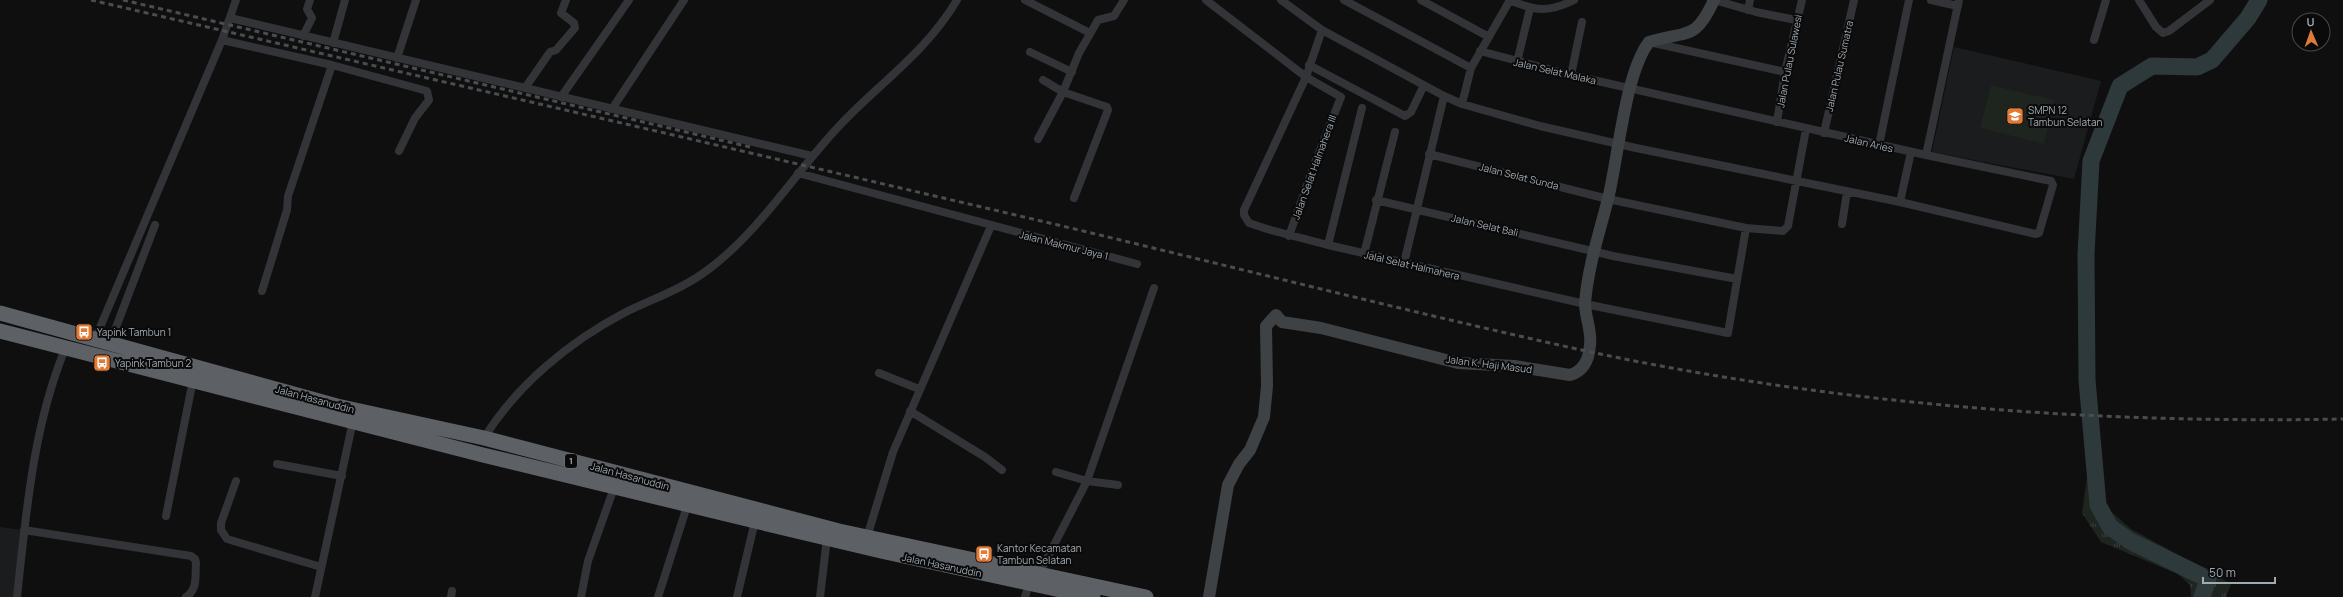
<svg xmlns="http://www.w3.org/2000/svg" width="2343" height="597" font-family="Manrope,sans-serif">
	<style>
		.built { fill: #1b1c1d }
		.grass { fill: url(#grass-tufts) }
		.pitch { fill: #1e241e }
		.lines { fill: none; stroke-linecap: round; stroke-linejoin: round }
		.river { stroke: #2e393c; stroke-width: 17 }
		.street { stroke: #323437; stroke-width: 8 }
		.secondary { stroke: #3f4245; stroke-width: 12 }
		.highway { stroke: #5d6165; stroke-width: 15 }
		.rail { stroke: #4a4d50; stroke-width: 3; stroke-dasharray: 5 4; stroke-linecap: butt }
		.labels { text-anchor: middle; stroke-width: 4; stroke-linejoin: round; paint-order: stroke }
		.shield { fill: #0a0a0b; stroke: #747a7e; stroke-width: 1 }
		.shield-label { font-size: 9px; font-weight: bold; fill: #a1aab0 }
		.street-label { font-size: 10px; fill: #a1aab0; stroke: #0a0a0b }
		.poi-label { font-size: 10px; fill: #a1aab0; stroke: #0a0a0b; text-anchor: start }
	</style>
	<defs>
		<pattern id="grass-tufts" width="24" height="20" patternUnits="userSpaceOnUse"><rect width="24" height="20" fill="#1e241e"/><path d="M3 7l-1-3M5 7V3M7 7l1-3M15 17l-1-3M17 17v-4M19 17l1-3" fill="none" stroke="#3c413c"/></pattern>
	</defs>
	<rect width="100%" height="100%" fill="#0f0f10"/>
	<path class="built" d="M1954,47L2101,81L2074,179L1932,152Z
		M0,527L23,530L16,597H0Z"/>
	<path class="grass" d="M2085,417H2098L2106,507L2131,529L2231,584L2226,597H2191L2190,585L2178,574L2101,542L2082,513L2088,470Z"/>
	<path class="pitch" d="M1991,85L2054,100L2044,144L1980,128Z"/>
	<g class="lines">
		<path class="river" d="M2202,597L2208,579L2130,541L2110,527L2098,505L2087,380L2086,254L2091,161L2120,86L2152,66L2197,67L2212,60L2248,18L2259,0"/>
		<path class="street" d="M1025,0L1090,33
			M1206,0L1306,77L1341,97L1314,165L1289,236
			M1281,0L1322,30L1444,96L1462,104L1540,126L1636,148L1900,202L2036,234L2039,233L2053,185L2051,181L1926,155L1571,75L1480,51
			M1344,0L1471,68
			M1421,0L1489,37
			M1509,0C1536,11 1548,13 1574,0
			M1714,0L1756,12L1796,20
			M1931,0L1958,6
			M2139,0L2156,27L2163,33L2169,31L2210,0
			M1748,10L1750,0
			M230,18L812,156
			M1322,30L1306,77L1244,210V215L1249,223L1267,229L1328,245L1585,304L1728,333L1746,228
			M303,36L312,18L307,9L310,0
			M222,40L332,65L427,91L429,100L415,118L399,151
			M2094,40L2106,0
			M1649,42L1785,72
			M333,43L345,0
			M1030,52L1072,72
			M397,58L416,0
			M1517,62L1530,8
			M1309,65L1405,116L1411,112L1424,85
			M1571,75L1582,22
			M1043,80L1063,92L1107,107L1108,110L1074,198
			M525,88L550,52L556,50L575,28L574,23L561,13L566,0
			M561,97L629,0
			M1462,104L1471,68L1510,0
			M612,109L684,0
			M1777,122L1785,72L1802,0
			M1824,133L1854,0
			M1038,139L1063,92L1079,53L1098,20L1114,16L1124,0
			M1879,145L1909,0
			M1429,154L1608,199L1746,228L1783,231L1788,226L1806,129
			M1926,155L1959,0
			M798,173L1137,264
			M1376,200L1613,256L1737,279
			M1900,202L1911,152
			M1842,224L1847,192
			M1328,245L1362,108
			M1364,254L1395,132
			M1404,263L1444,96
			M262,291L287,210L288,196L332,65
			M95,339L222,40L236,0
			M110,343L155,225
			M879,373L919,389
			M910,411L985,457L1002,470
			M484,438C517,385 569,342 624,313C652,299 683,289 709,269C761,230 796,171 841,124C881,82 927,51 957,0
			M277,464L342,476
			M1056,472L1087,481L1118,485
			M236,481L221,523V530L227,539L321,567
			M166,516L193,380
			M24,530L191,556L195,559L196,563C195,575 198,590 186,597
			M867,537L893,452L991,226
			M1039,574L1087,481L1154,288
			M17,597C26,514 33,427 65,349
			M315,597L353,421
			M451,597L452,591
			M581,597L588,561L615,485
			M658,597L688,503
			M737,597L755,521
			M820,597L827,538
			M1025,597L1029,584"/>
		<path class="secondary" d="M1209,597L1228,485L1239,464L1250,450L1264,417L1267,386L1266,326L1276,315L1282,322L1321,328L1458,363L1514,366L1570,375C1584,371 1589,359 1590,345C1592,331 1585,317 1585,303C1588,267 1599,234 1608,199C1618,159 1625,73 1649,42C1687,30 1695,42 1714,0"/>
		<path class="highway" d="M0,313L337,406L484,438L839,531L1146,597
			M0,331L483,455L755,521L881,551L1093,597"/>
		<path class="rail" d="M91,0C413,75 736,149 1058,225C1234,267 1409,312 1586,351C1834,404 2089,424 2343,419
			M123,0L750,147"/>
	</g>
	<defs>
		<symbol id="school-square" viewBox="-11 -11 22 22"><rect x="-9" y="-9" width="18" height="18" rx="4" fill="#e07a37" stroke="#0a0a0b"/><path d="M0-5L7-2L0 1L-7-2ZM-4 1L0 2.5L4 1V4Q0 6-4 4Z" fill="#fff"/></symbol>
		<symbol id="bus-square" viewBox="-11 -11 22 22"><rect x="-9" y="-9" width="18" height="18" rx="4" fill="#e07a37" stroke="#0a0a0b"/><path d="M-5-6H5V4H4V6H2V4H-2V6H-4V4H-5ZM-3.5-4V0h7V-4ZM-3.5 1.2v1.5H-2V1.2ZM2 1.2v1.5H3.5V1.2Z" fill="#fff"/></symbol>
	</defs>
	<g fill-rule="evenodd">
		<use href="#school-square" x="2005" y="106" width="20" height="20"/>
		<use href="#bus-square" x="74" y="322" width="20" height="20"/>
		<use href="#bus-square" x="92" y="353" width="20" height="20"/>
		<use href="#bus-square" x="974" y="544" width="20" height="20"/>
	</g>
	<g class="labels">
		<rect class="shield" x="565" y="454" width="12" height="14" rx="3"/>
		<g class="shield-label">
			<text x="571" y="464">1</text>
		</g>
		<g class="street-label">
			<text transform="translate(1789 61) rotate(-79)" y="4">Jalan Pulau Sulawesi</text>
			<text transform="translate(1839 66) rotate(-77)" y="4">Jalan Pulau Sumatra</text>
			<text transform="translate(1555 71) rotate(13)" y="4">Jalan Selat Malaka</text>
			<text transform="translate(1869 143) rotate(13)" y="4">Jalan Aries</text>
			<text transform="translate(1314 167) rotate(-70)" y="4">Jalan Selat Halmahera III</text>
			<text transform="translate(1519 176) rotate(14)" y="4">Jalan Selat Sunda</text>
			<text transform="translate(1485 225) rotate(13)" y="4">Jalan Selat Bali</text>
			<text transform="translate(1064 245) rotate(14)" y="4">Jalan Makmur Jaya 1</text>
			<text transform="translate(1412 265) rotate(13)" y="4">Jalal Selat Halmahera</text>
			<text transform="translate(1489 364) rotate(7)" y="4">Jalan K. Haji Masud</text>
			<text transform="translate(315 399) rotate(15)" y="4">Jalan Hasanuddin</text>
			<text transform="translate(630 476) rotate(15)" y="4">Jalan Hasanuddin</text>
			<text transform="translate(942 565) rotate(12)" y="4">Jalan Hasanuddin</text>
		</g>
		<g class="poi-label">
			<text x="2028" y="114">SMPN 12<tspan x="2028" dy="12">Tambun Selatan</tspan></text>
			<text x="97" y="336">Yapink Tambun 1</text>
			<text x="115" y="367">Yapink Tambun 2</text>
			<text x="997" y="552">Kantor Kecamatan<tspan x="997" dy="12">Tambun Selatan</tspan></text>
		</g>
	</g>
	<g transform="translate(2311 32) rotate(358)"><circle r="19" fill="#0a0a0b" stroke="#464a4d"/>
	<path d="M0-3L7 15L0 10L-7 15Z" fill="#e07a37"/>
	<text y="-6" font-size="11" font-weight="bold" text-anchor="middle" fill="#a1aab0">U</text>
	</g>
	<path d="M2203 577v6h72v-6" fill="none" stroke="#a1aab0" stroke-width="2"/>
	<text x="2209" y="577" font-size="12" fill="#a1aab0" stroke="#0a0a0b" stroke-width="3" paint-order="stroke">50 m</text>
</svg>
